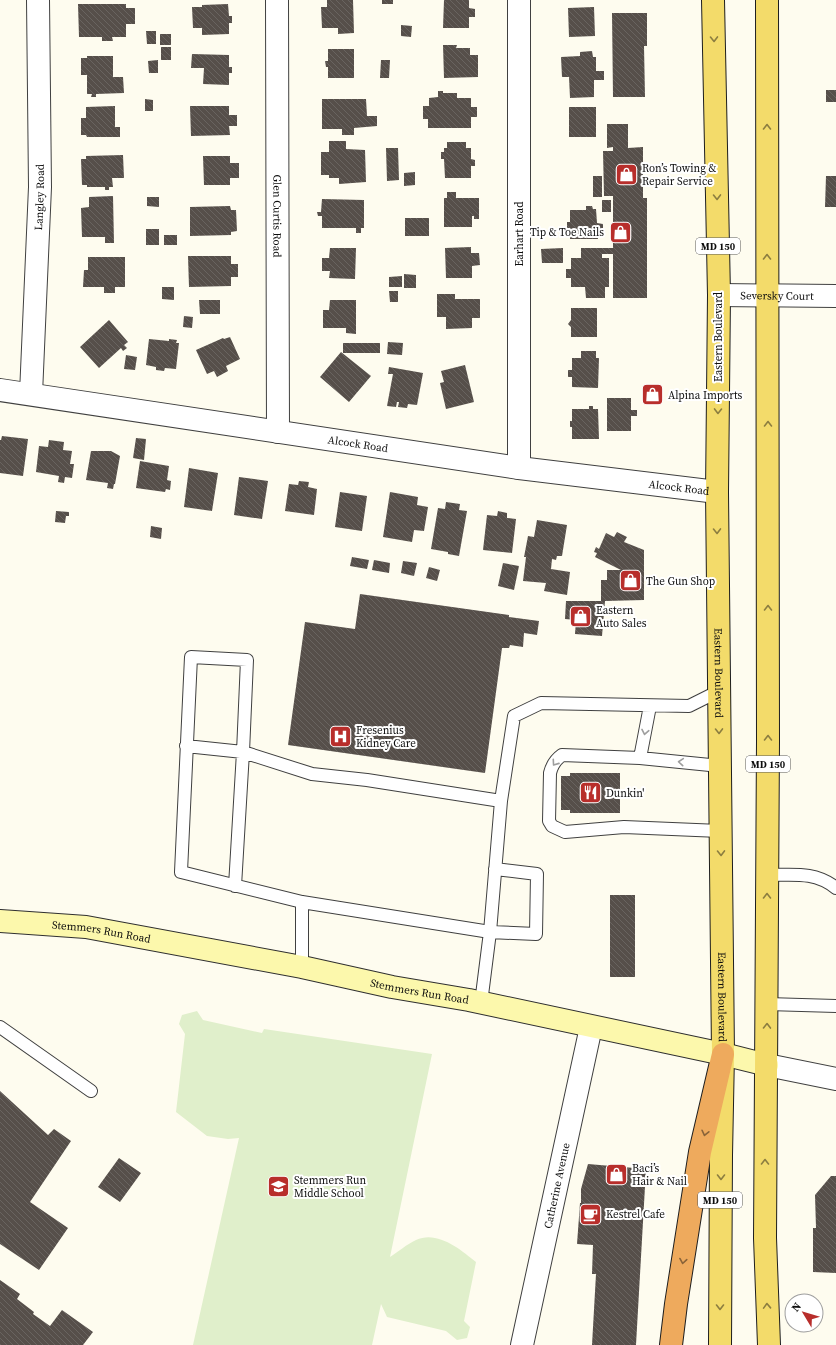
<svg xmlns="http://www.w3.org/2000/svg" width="836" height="1345" font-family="'Source Serif 4',serif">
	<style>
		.pitch { fill: #e0efcb }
		.building { fill: url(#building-back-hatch) }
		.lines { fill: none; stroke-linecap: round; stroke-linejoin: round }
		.service-casing { stroke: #404040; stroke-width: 14 }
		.minor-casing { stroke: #404040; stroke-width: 24 }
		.tertiary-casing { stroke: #404040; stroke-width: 24 }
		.secondary-casing { stroke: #2f2f2f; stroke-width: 24 }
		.primary-casing { stroke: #1e1e1e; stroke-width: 24 }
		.motorway-casing { stroke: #1e1e1e; stroke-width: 24 }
		.service { stroke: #fff; stroke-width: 12 }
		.minor { stroke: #fff; stroke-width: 22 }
		.tertiary { stroke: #fff; stroke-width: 22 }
		.secondary { stroke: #fcf8ac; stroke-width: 22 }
		.primary { stroke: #f3db6a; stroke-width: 22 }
		.motorway { stroke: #eeaa5d; stroke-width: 22 }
		.oneway { stroke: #8c7e40 }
		.oneway2 { stroke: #9e9e9e }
		.oneway3 { stroke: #896339 }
		.labels { text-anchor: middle; stroke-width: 4; stroke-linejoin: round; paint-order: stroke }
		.shield { fill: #fff; stroke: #565656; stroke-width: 1 }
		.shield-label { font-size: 10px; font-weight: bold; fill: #0d0d0d }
		.poi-label { font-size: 11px; fill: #0d0d0d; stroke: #fff; text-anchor: start }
		.street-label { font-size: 11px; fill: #0d0d0d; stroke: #fff }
	</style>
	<defs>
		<pattern id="building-back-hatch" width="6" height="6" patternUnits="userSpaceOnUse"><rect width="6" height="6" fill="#564f4a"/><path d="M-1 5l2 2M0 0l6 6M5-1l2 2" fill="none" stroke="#696460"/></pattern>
	</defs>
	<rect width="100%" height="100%" fill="#fefcef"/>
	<path class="pitch" d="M197,1011L203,1020L262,1033L264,1029L432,1054L390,1257C398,1252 407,1244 416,1240C437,1230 460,1249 476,1262L464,1321L470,1327L467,1338L457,1340L446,1331L387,1317L381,1304L372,1345H193L239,1138L228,1139L207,1136L176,1112L185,1034L179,1024L182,1015Z"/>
	<path class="building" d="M327,0H353L354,33L338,34V28H322L321,7H327Z
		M382,0H393V4H382Z
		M444,0H469V8L475,9V17H469V28H443Z
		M78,4H126V8H135V24H126V37H112L113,41H102V37H79Z
		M228,4L229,16H232V23H229V34L202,35V28H193L192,7H202V5Z
		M594,7L595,36L569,37L568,8Z
		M612,13H647V46H644L645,97H613Z
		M401,25L412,26L411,37L401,36Z
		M146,31H156V44H147Z
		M160,34H171V45H160Z
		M443,45H457L456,48H470V55H478V77L444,78Z
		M161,47H171V60H161Z
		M328,49H354V78H328V67H326L325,61H328Z
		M592,51L593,57H596V71H604V80H594V97L570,98L569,77H562L561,57L580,56V52Z
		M192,54L229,55V67H232V73H229V85L203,84L204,68H191Z
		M87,56H113V77H123L124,93L96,94V97H91L92,94H87V75H81V58H87Z
		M158,60V73H149L148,61Z
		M381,60H390L389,78H380Z
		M826,90H836V102H826Z
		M438,91H443V93H457V98H471V107H477V117H471V128H428V119H423V106H429V98L438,97Z
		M145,99L153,100V111H145Z
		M322,99H366L367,116H377V126L354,128V135H342V129H322Z
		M115,106V127H120V137H87L86,135H81V118H86V107Z
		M190,106H229V115H237V126H229L230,135L191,136Z
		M569,107H596V137H569Z
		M607,124H628V148L643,147V198H647V298H613V254H602V258H609V287H605V298H586L585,287H571V278H566V269H571V258H581V248H613V196H604L603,151H613V147L607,148Z
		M329,141H346V149L365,150L366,182L339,184V178H329V175H321V152H329Z
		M447,142H466V148H471V159L475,160V166H471V178H445L444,159H441V152H444V148H447Z
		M386,148H398L399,180L387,181Z
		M123,155L124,178H112L113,187H109V190H105V187H87V185H82L81,159H86V156Z
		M203,156H230V163H239V178H230V185H204Z
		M415,172V185L404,186V173Z
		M593,176H602V197H593Z
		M826,176H836V207H825Z
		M447,192H456V198H479V219H474V216H472V227H444V198H447Z
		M113,196L114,243H105V237H82L81,208L89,207V197Z
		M147,197H159V207L147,206Z
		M322,199L364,200V228H361V233H356V228H322V216H318L317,212H321Z
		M602,200H611V212H602Z
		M230,206L231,210H236L237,231L231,232V235L190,236V207Z
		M586,206H592L593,209H596L597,223L603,224V230H597L598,239H570V228H567V222H570V210H586Z
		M405,218H429V236H405Z
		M146,229H159V245H146Z
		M164,235H177V245H164Z
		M471,247V253H479L480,265L472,266V278H446L445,248Z
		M330,248H356L355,279L329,278L330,271H322V258H329Z
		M563,248V263H542L541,249Z
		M188,256H231V264H238V277H231V286L189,287Z
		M88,257H125V287H115V293H104V287H83L84,270H88Z
		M404,274L416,275V288H404Z
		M402,276V287H389V277Z
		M162,287H174V300L162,299Z
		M389,291H398V302H390Z
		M437,294H455V299H480V318H472V328L446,329V317H437Z
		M199,300H220V314H200Z
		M330,300H356V334L346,333V328H323V310H329Z
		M571,308H597V337H571V327L568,324L571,320Z
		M184,316L193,317L192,328L183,327Z
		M109,320L128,342L124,345L127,348L123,351L121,348L99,368L80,347Z
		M230,337L240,359L226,366L228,371L217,377L214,371L207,374L196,350L223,338L224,339Z
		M149,339L169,341V339L177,340L176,343H179L176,369L165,368L164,371L156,370V367L146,365Z
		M388,342L403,343L402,355L387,354Z
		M343,343H380V353H343Z
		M581,351H596V358H599L598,388L572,387V377H568V370H572V358H581Z
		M341,352L371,376L349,402L320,377Z
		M126,355L137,357L135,370L124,369Z
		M465,365L474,402L446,409L440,383L444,382L441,371Z
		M389,367L423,373L417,405L408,404L407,408L398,407L399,402H397L396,407L387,406L393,374H388Z
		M607,398H631V410H637V416H631V431H607Z
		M589,406H593V409H598L599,439H572V427H570V421H572V409H589Z
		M2,436L28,439L23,476L0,473V440H1Z
		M136,438L146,439L144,460L133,458Z
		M49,440L64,442L63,450L72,451L70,464H74L72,478L65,477L64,483L58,482L59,476L36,472L39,446L48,447Z
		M91,451H111L120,456L115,484H114L113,489L107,488L108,483L86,480Z
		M140,461L169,466L167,480L171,481L170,490L166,489L165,492L136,488Z
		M189,468L218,473L212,511L184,507Z
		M239,477L268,481L262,519L234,515Z
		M299,481L309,482L308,487L317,489L314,515L285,511L289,484L298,485Z
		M340,492L367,496L362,531L335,527Z
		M390,492L418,497L417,505L428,507L424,531L414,530L412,542L383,537Z
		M446,502L460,504L459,510L467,511L459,556L448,554V552L431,549L438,508L445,509Z
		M56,511L69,512V516H66L65,523L55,522Z
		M498,511L507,513V518L516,519L512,553L483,550L487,515L497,516Z
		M537,520L567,525L562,556H557L556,560L552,559L551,569L570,572L567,595L544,591L546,583L523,581L526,557H524L528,536L534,537Z
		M151,526L162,528L161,539L150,537Z
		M617,532L627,537L624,542L644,550V600L605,601L602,636L575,634L576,620L565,619L566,601H601V580H607V570H621L595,557L597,553L594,552L596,547L599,549L606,533L614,537Z
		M352,557L369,560L367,569L350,566Z
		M374,560L390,563L389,573L372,570Z
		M403,561L417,563L414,576L401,573Z
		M503,563L519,566L514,590L498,586Z
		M429,567L440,570L437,581L426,578Z
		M360,594L509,615V617L539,621L537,635L524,633L523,647L510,645L509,648H502L485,773L288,745L305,622L355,629Z
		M570,773H620V813H570V810H561V776H570Z
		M610,895H635V977H610Z
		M0,1091L48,1135L54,1129L71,1141L30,1202L68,1228L39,1270L0,1244Z
		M119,1158L141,1173L120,1202L98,1187Z
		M588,1164L646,1169L636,1345H592L596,1274H592L593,1245L577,1244L580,1203H581V1189Z
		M831,1176H836V1273L813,1272V1228H816L815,1195Z
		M0,1280L20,1294L17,1299L34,1312L33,1314L50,1326L62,1310L93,1332L83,1345H0Z"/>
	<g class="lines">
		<defs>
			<path id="service" d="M186,746L243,752L235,886
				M640,758L650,706
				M720,766L640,758L562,755C555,760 552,765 550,773L549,821L552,826L565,832L624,827L720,831
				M501,801L514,716L541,703L689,706L719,691
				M767,875C793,875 815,871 836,888
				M302,967V902
				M481,1003L490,932L501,801L367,780L312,774L243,752L247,660L191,657L181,872L302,902L490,932L536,934L537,874L495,869
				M767,1004L836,1006
				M0,1027L91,1091"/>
			<g id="minor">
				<path id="s1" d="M277,0L278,432"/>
				<path d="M519,0V468"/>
				<path id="s2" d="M719,295L836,296"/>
				<path id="s3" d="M0,390L519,468L717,492"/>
				<path id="s4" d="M31,394L40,187L38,0"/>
				<path id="s5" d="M522,1345L591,1027"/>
			</g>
			<path id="tertiary" d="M767,1065L836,1079"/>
			<g id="secondary">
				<path id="s6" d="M0,921L86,927L302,967L392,987L469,1000L723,1054L767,1065"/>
			</g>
			<g id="primary">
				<path id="s7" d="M713,0L719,295L717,492L723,1054L721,1155L720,1345"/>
				<path d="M767,0L768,741L765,1238L769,1345"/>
			</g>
			<path id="motorway" d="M671,1345L676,1304L700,1152L723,1054"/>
		</defs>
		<use href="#service" class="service-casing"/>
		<use href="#minor" class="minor-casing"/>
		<use href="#tertiary" class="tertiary-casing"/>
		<use href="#secondary" class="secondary-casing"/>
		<use href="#primary" class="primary-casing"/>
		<use href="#motorway" class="motorway-casing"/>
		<use href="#service" class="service"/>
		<use href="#minor" class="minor"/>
		<use href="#tertiary" class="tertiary"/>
		<use href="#secondary" class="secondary"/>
		<use href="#primary" class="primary"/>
		<use href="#motorway" class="motorway"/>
	</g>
	<defs><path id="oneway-chevron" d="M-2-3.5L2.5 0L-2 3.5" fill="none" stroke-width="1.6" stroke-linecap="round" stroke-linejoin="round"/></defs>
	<g class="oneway">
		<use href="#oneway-chevron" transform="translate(714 39) rotate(89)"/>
		<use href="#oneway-chevron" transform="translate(767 127) rotate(-90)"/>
		<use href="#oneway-chevron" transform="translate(717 197) rotate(89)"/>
		<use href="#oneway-chevron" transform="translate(767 257) rotate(-90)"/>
		<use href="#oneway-chevron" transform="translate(718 411) rotate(91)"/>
		<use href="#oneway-chevron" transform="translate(768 424) rotate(-90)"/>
		<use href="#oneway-chevron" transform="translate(717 531) rotate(89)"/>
		<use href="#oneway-chevron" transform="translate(768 608) rotate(-90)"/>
		<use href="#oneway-chevron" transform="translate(719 731) rotate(89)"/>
		<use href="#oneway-chevron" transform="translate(768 738) rotate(-90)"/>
		<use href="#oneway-chevron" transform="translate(721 853) rotate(89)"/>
		<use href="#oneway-chevron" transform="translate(767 896) rotate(-90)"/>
		<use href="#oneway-chevron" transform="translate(767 1026) rotate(-89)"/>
		<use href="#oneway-chevron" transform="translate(765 1162) rotate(-90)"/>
		<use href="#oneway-chevron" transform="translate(721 1177) rotate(90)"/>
		<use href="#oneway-chevron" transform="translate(767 1306) rotate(-92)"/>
		<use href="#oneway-chevron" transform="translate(720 1307) rotate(90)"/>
	</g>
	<g class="oneway2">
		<use href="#oneway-chevron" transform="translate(645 732) rotate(101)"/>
		<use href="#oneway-chevron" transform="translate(681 762) rotate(-175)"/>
		<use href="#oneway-chevron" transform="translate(555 763) rotate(125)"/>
	</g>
	<g class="oneway3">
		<use href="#oneway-chevron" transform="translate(705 1133) rotate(103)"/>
		<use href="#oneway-chevron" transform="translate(683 1261) rotate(99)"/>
	</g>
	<defs>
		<symbol id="shop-square" viewBox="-11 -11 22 22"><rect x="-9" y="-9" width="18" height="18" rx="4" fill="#b82e2b" stroke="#fff"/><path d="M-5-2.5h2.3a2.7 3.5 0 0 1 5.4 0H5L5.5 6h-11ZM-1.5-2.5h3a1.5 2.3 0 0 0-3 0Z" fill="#fff"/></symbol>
		<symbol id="hospital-square" viewBox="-11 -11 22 22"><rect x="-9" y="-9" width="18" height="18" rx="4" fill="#b82e2b" stroke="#fff"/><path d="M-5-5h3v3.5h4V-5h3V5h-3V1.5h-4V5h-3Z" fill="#fff"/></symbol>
		<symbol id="restaurant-square" viewBox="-11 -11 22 22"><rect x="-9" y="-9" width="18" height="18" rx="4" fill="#b82e2b" stroke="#fff"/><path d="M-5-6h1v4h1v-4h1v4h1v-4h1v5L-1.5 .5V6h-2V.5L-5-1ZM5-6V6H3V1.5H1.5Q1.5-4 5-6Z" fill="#fff"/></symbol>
		<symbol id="school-square" viewBox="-11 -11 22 22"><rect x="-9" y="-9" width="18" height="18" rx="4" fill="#b82e2b" stroke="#fff"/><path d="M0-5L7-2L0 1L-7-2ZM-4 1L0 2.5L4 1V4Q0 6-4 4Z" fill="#fff"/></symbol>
		<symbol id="cafe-square" viewBox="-11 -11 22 22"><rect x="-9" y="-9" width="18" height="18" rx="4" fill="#b82e2b" stroke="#fff"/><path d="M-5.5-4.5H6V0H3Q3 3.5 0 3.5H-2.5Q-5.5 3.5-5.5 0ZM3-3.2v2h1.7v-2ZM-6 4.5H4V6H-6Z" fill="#fff"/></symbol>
	</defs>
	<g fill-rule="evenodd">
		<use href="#shop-square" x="614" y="162" width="25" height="25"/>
		<use href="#shop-square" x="608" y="220" width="25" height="25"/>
		<use href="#shop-square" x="640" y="382" width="25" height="25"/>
		<use href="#shop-square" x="618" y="568" width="25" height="25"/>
		<use href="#shop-square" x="568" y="604" width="25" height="25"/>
		<use href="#hospital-square" x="328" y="724" width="25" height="25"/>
		<use href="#restaurant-square" x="578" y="780" width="25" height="25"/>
		<use href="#shop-square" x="604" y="1162" width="25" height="25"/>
		<use href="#school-square" x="266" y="1174" width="25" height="25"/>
		<use href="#cafe-square" x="578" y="1202" width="25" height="25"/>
	</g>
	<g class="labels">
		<g class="shield">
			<rect x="696" y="238" width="44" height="16" rx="3"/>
			<rect x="746" y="756" width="44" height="16" rx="3"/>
			<rect x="698" y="1192" width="44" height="16" rx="3"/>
		</g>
		<g class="shield-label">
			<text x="718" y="250">MD 150</text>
			<text x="768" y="768">MD 150</text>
			<text x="720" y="1204">MD 150</text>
		</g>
		<g class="poi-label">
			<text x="642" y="172">Ron’s Towing &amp;<tspan x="642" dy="13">Repair Service</tspan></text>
			<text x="604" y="236" text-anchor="end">Tip &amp; Toe Nails</text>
			<text x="668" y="399">Alpina Imports</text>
			<text x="646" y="585">The Gun Shop</text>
			<text x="596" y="614">Eastern<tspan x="596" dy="13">Auto Sales</tspan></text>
			<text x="356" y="734">Fresenius<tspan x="356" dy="13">Kidney Care</tspan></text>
			<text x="606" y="797">Dunkin'</text>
			<text x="632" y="1172">Baci’s<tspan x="632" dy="13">Hair &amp; Nail</tspan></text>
			<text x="294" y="1184">Stemmers Run<tspan x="294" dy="13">Middle School</tspan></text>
			<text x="606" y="1218">Kestrel Cafe</text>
		</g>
		<g class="street-label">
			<text dy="4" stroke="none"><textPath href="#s4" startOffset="197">Langley Road</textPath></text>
			<text dy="4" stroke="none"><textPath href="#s1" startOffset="216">Glen Curtis Road</textPath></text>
			<text transform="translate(519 234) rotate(-90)" y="4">Earhart Road</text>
			<text dy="4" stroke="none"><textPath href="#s2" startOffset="58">Seversky Court</textPath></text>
			<text transform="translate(718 337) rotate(-90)" y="4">Eastern Boulevard</text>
			<text dy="4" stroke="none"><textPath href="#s3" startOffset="362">Alcock Road</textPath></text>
			<text dy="4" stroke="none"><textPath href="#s3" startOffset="686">Alcock Road</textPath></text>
			<text dy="4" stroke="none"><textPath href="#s7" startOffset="673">Eastern Boulevard</textPath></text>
			<text dy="4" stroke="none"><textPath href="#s6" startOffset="102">Stemmers Run Road</textPath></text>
			<text dy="4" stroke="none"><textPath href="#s6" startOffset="426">Stemmers Run Road</textPath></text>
			<text dy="4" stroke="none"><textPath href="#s7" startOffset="997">Eastern Boulevard</textPath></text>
			<text dy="4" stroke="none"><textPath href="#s5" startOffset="163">Catherine Avenue</textPath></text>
		</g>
	</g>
	<g transform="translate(804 1313) rotate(308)"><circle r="19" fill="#ffffff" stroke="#9e9e9e"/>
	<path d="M0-3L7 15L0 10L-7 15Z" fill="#b82e2b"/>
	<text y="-6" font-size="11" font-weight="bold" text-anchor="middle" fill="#0d0d0d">N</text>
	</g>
</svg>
